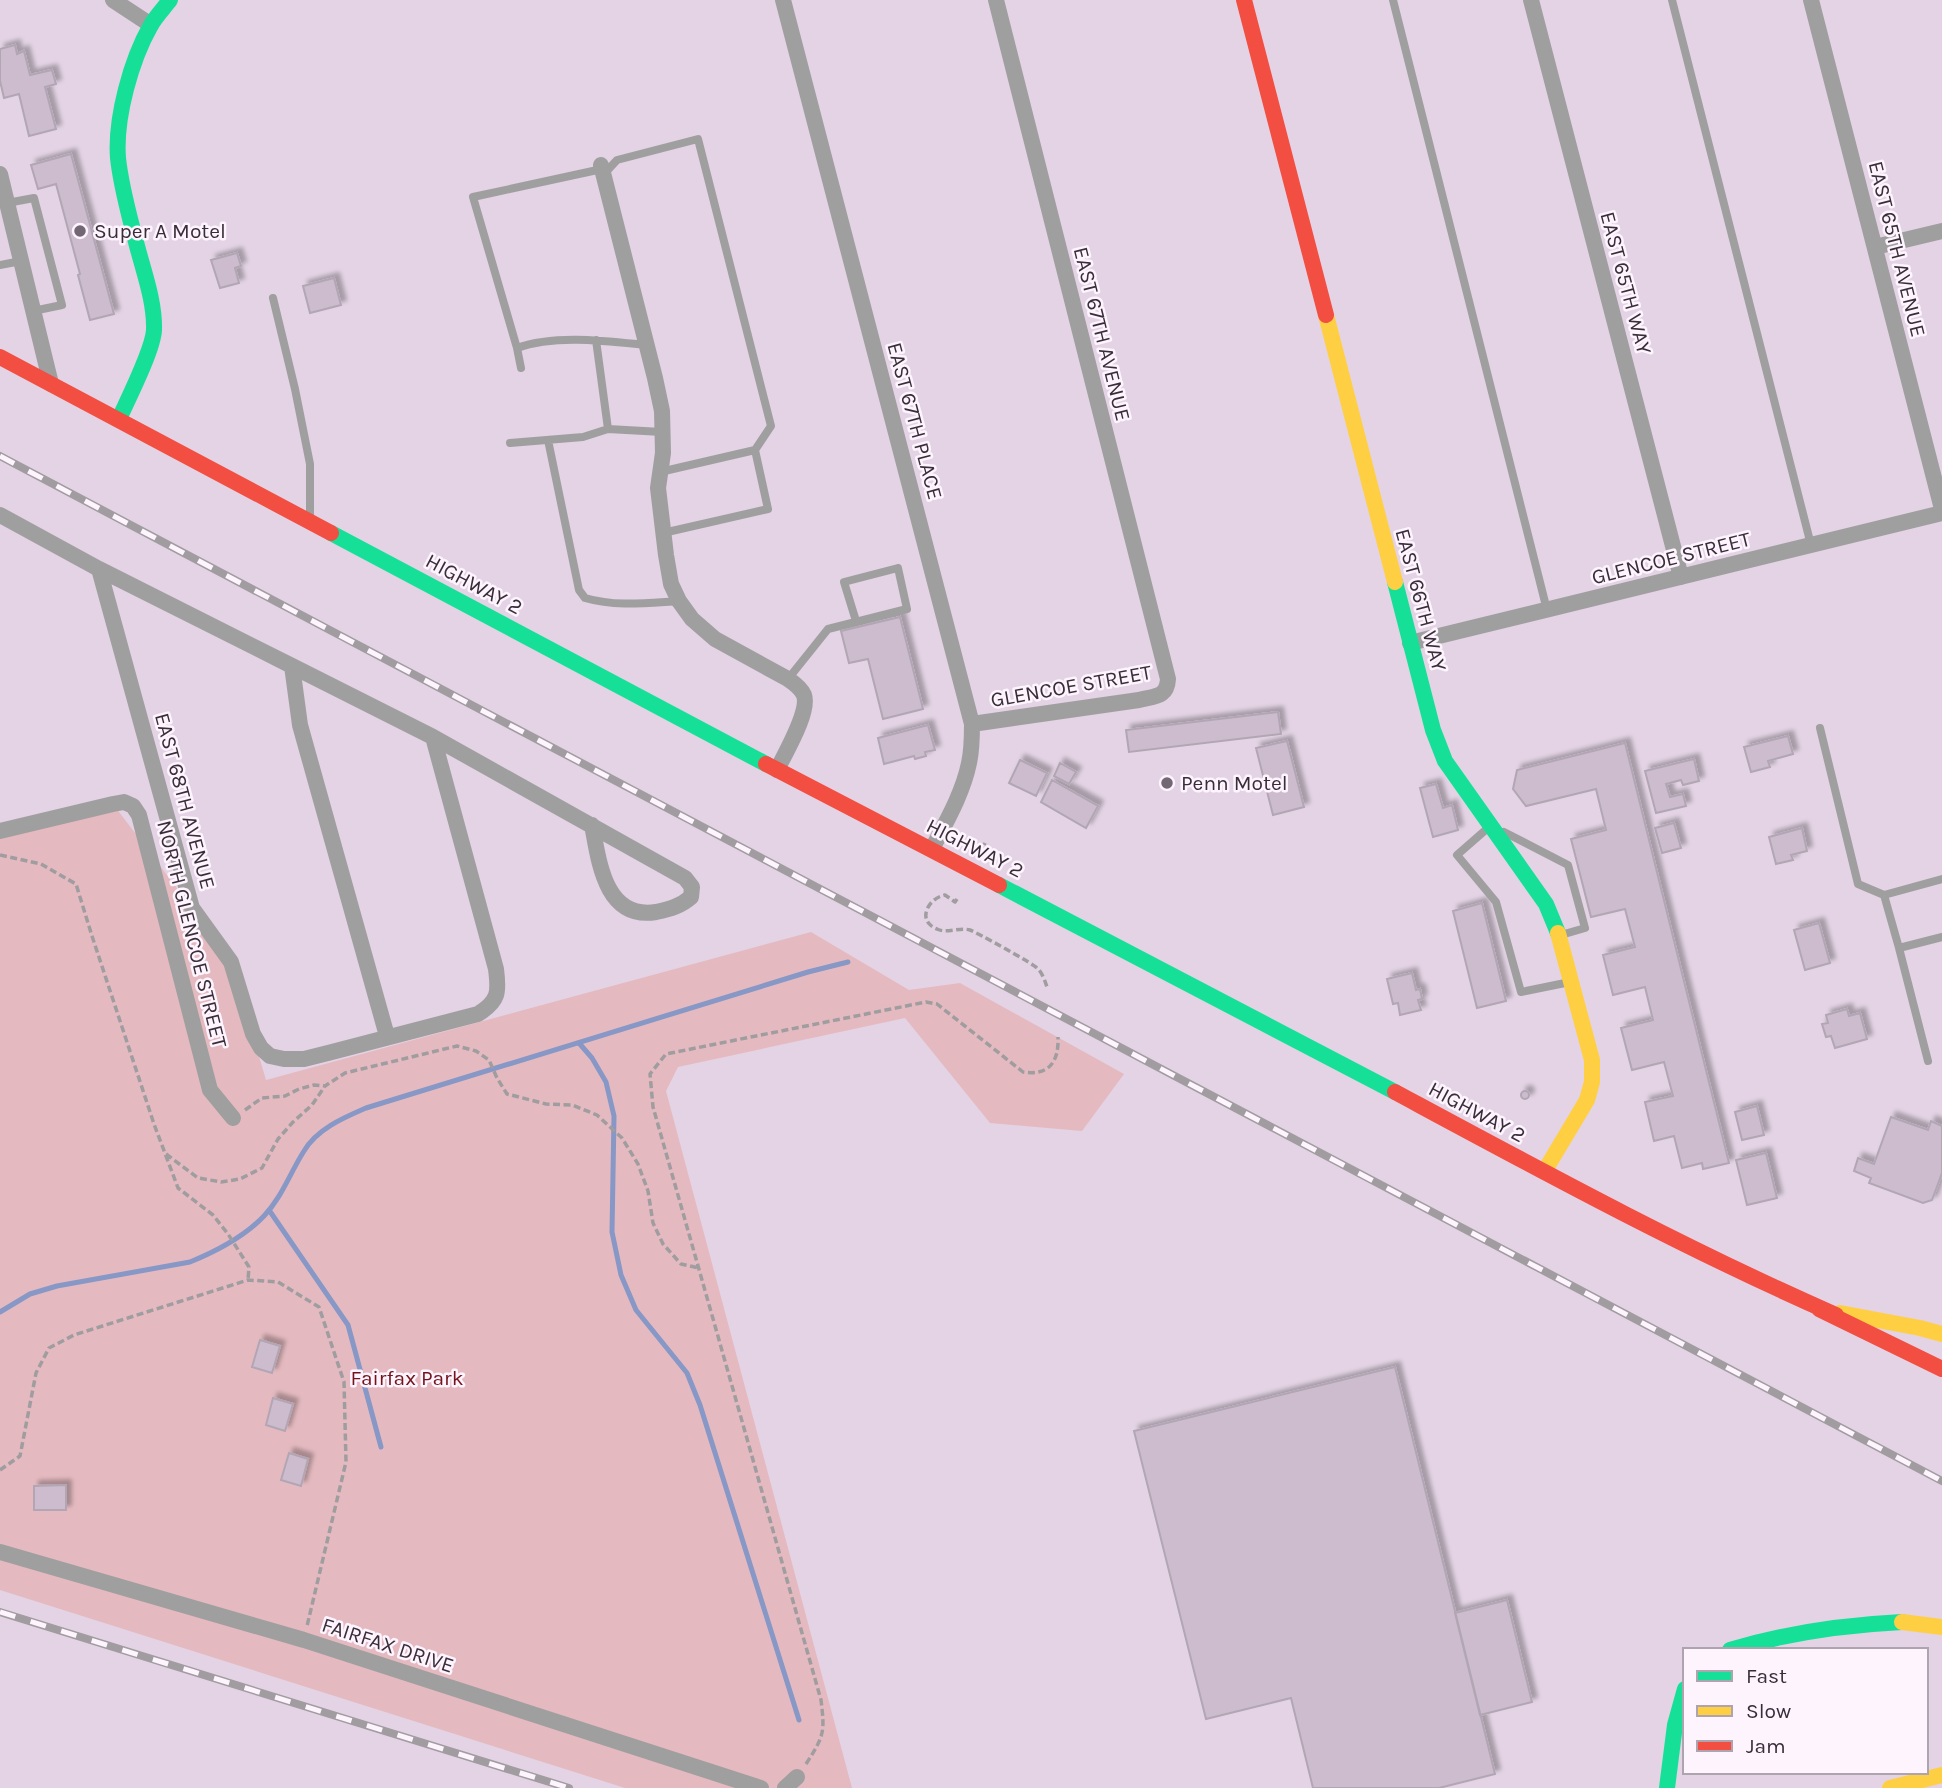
<svg xmlns="http://www.w3.org/2000/svg" width="1942" height="1788" font-family="Karla,sans-serif">
	<style>
		.green { fill: #e4bac0 }
		.lines { fill: none; stroke-linecap: round; stroke-linejoin: round }
		.stream { stroke: #8797c6; stroke-width: 5 }
		.building { fill: #ccbcce; stroke: #b3a6b4; stroke-width: 2; filter: url(#shadow) }
		.path { stroke: #a09da0; stroke-width: 3.5; stroke-dasharray: 7 3.5; stroke-linecap: butt }
		.lane { stroke: #a09fa0; stroke-width: 8 }
		.street { stroke: #a09fa0; stroke-width: 16 }
		.fast { stroke: #16e098; stroke-width: 16 }
		.slow { stroke: #ffcf43; stroke-width: 16 }
		.jam { stroke: #f24e42; stroke-width: 16 }
		.rail-casing { stroke: #a09ca0; stroke-width: 8 }
		.rail { stroke: #fdf4fe; stroke-width: 5; stroke-dasharray: 16; stroke-linecap: butt }
		.poi-dot { fill: #746775; stroke: #fdf4fe; stroke-width: 2.5 }
		.labels { text-anchor: middle; stroke-width: 5; stroke-linejoin: round; paint-order: stroke }
		.poi-label { font-size: 21px; fill: #382d39; stroke: #fdf4fe; text-anchor: start }
		.street-label { font-size: 21px; fill: #382d39; stroke: #fdf4fe }
		.park-label { font-size: 21px; fill: #73131a; stroke: #fdf4fe }
	</style>
	<defs>
		<filter id="shadow"><feDropShadow dx="5" dy="-5" stdDeviation="2" flood-color="#0004"/></filter>
	</defs>
	<rect width="100%" height="100%" fill="#e3d3e4"/>
	<path class="green" d="M113,804L192,908L231,962L266,1080L811,932L909,990L960,983L1124,1074L1082,1131L990,1123L905,1018L678,1067L666,1091L852,1788H625L0,1590V831Z"/>
	<g class="lines">
		<path class="stream" d="M579,1043L592,1058L606,1082L614,1116L612,1232L621,1275L636,1310L687,1373L700,1405L799,1720
			M269,1210L348,1325L381,1447
			M0,1312L30,1294L57,1286L190,1262C217,1251 244,1237 264,1216C282,1197 290,1173 304,1151C317,1129 343,1118 366,1108L808,972L848,962"/>
	</g>
	<path class="building" d="M15,45L17,54L24,51L30,75L52,70L56,84L45,87L56,129L29,136L19,94L4,98L0,81V49Z
		M71,154L114,314L90,320L78,275L80,274L56,184L38,189L31,165Z
		M237,253L241,266L235,268L239,283L220,288L211,260Z
		M334,278L341,305L310,313L303,286Z
		M900,617L923,709L883,719L868,659L849,663L841,631Z
		M1278,712L1281,734L1129,752L1126,730Z
		M928,725L935,750L925,752L926,756L915,759L914,756L884,764L878,738Z
		M1788,736L1793,754L1768,761L1770,767L1751,772L1744,747Z
		M1287,741L1304,807L1273,815L1256,748Z
		M1625,743L1729,1163L1703,1169L1702,1163L1682,1168L1674,1136L1654,1141L1645,1102L1673,1096L1664,1062L1632,1070L1621,1028L1653,1020L1645,987L1613,995L1603,955L1635,947L1625,909L1591,917L1571,839L1606,830L1596,789L1526,806L1513,789L1517,770Z
		M1694,759L1699,781L1683,785L1681,780L1666,784L1670,797L1683,794L1686,806L1656,813L1645,771Z
		M1020,760L1047,773L1036,796L1009,783Z
		M1060,763L1076,772L1069,784L1054,776Z
		M1052,780L1098,806L1086,828L1041,802Z
		M1436,784L1443,808L1452,805L1458,830L1433,837L1420,788Z
		M1674,823L1681,848L1662,853L1655,828Z
		M1802,828L1807,851L1791,855L1793,860L1776,864L1769,837Z
		M1482,903L1506,1001L1477,1008L1453,911Z
		M1819,923L1830,963L1805,970L1794,930Z
		M1412,973L1416,990L1420,989L1422,999L1418,1000L1421,1010L1400,1015L1398,1003L1393,1004L1387,979Z
		M1847,1009L1849,1016L1860,1013L1867,1039L1835,1048L1831,1036L1826,1037L1822,1024L1828,1023L1826,1015Z
		M1521 1095a4 4 0 1 1 8 0a4 4 0 1 1-8 0Z
		M1757,1106L1764,1135L1742,1140L1735,1112Z
		M1891,1117L1928,1130L1931,1121L1942,1126V1173L1932,1200L1923,1203L1869,1183L1871,1178L1854,1171L1858,1158L1874,1164Z
		M1766,1153L1777,1198L1747,1205L1736,1160Z
		M260,1340L280,1346L272,1373L252,1367Z
		M1395,1367L1495,1774L1439,1788H1313L1291,1698L1206,1719L1134,1431Z
		M273,1398L293,1404L285,1431L266,1425Z
		M289,1453L308,1459L301,1486L281,1480Z
		M66,1485V1510H34V1486Z
		M1507,1600L1532,1702L1480,1715L1455,1613Z"/>
	<g class="lines">
		<path class="path" d="M984,845L985,843
			M0,855L41,864L76,884L92,936L154,1124L178,1188L213,1215L228,1234L249,1267L248,1280
			M957,899L955,902L945,895C928,898 916,921 937,929C947,934 959,927 970,930C976,932 1032,963 1037,968C1042,972 1045,981 1047,987
			M245,1110L262,1098L285,1096L299,1089L314,1085L325,1086L345,1073L457,1046L476,1051L489,1060L497,1078L507,1094L546,1104L572,1105L597,1115L622,1138L638,1164L648,1191L653,1223L663,1244L681,1264L699,1268
			M166,1154L198,1178L221,1182L240,1179L262,1168L278,1139L293,1122L312,1105L325,1086
			M0,1470L20,1456L36,1373L49,1348L74,1335L248,1280L278,1282L319,1307L344,1382L346,1462L307,1626
			M806,1764C824,1736 825,1733 821,1700L653,1107L650,1074L666,1054L926,1002L937,1004L1023,1072C1049,1076 1059,1062 1058,1037"/>
		<path class="lane" d="M1393,0L1547,610
			M1672,0L1811,545
			M602,169L473,197L517,348C555,334 607,341 646,345
			M605,173L617,160L698,139L771,426L755,450
			M7,203L34,198L62,305L33,311
			M0,265L21,261
			M273,298L295,389L310,464V518
			M596,340L608,429
			M517,348L521,368
			M548,440L579,590L585,598C616,607 646,603 679,601
			M510,443L583,437L608,429L662,432
			M660,472L755,450L768,509L663,533
			M788,679L828,629L907,609L898,568L844,582L856,621
			M1820,728L1858,884L1884,895L1899,948
			M1489,827L1457,855L1496,902L1521,992L1570,982
			M1504,832L1568,865L1585,928L1561,935
			M1884,895L1942,879
			M1928,1061L1899,948L1942,937"/>
		<path class="street" d="M113,0L151,25
			M783,0L972,724C972,737 972,750 969,763C963,793 946,822 932,849
			M1531,0L1681,577
			M1811,0L1942,509
			M601,165L655,378L662,411L663,453L658,488L666,555L671,584L679,601L692,619L715,639L788,679C794,683 801,688 804,695C810,712 785,753 777,770
			M0,174L51,384
			M1875,247L1942,231
			M0,515L99,569L292,666L300,725L387,1036
			M99,569L192,908L231,962L253,1034L261,1048L270,1056L284,1059H304L328,1053L478,1014C499,1001 499,992 496,969L433,737
			M1410,643L1942,513
			M292,666L433,737L685,878L692,887L691,897C681,906 670,909 656,912C605,920 599,862 592,825
			M972,724L1139,700C1154,696 1167,698 1168,679L996,0
			M0,831L113,804L124,802L133,806L139,815L210,1090L233,1118
			M0,1552L304,1640L761,1788
			M785,1788L797,1777"/>
		<path class="fast" d="M119,419C128,399 153,350 154,330C155,301 143,270 136,242C129,214 121,187 118,158C115,118 131,60 151,25C156,16 164,8 170,0
			M331,533L766,764
			M1395,582L1433,730L1445,761L1546,904L1558,933
			M999,885L1395,1092
			M1730,1650C1786,1633 1843,1625 1902,1622
			M1667,1788L1675,1725L1685,1689"/>
		<path class="slow" d="M1326,315L1395,582
			M1544,1172L1587,1100L1592,1082V1060L1558,933
			M1840,1313L1920,1328L1942,1334
			M1902,1622L1942,1627
			M1890,1788L1942,1775"/>
		<path class="jam" d="M1244,0L1326,315
			M0,357L331,533
			M766,764L999,885
			M1395,1092C1540,1170 1685,1249 1836,1315
			M1819,1309L1942,1369"/>
		<defs>
			<path id="rail" d="M0,456L1942,1481
				M0,1612L569,1788"/>
		</defs>
		<use href="#rail" class="rail-casing"/>
		<use href="#rail" class="rail"/>
	</g>
	<g class="poi-dot">
		<circle cx="80" cy="231" r="7"/>
		<circle cx="1167" cy="783" r="7"/>
	</g>
	<g class="labels">
		<g class="poi-label">
			<text x="94" y="238">Super A Motel</text>
			<text x="1181" y="790">Penn Motel</text>
		</g>
		<g class="street-label">
			<text transform="translate(1897 249) rotate(76)" y="7">EAST 65TH AVENUE</text>
			<text transform="translate(1626 283) rotate(75)" y="7">EAST 65TH WAY</text>
			<text transform="translate(1102 334) rotate(76)" y="7">EAST 67TH AVENUE</text>
			<text transform="translate(915 421) rotate(75)" y="7">EAST 67TH PLACE</text>
			<text transform="translate(1671 558) rotate(-14)" y="7">GLENCOE STREET</text>
			<text transform="translate(474 584) rotate(28)" y="7">HIGHWAY 2</text>
			<text transform="translate(1421 600) rotate(75)" y="7">EAST 66TH WAY</text>
			<text transform="translate(1071 686) rotate(-10)" y="7">GLENCOE STREET</text>
			<text transform="translate(185 801) rotate(75)" y="7">EAST 68TH AVENUE</text>
			<text transform="translate(975 848) rotate(27)" y="7">HIGHWAY 2</text>
			<text transform="translate(192 934) rotate(76)" y="7">NORTH GLENCOE STREET</text>
			<text transform="translate(1477 1112) rotate(28)" y="7">HIGHWAY 2</text>
			<text transform="translate(388 1645) rotate(18)" y="7">FAIRFAX DRIVE</text>
		</g>
		<g class="park-label">
			<text x="407" y="1385">Fairfax Park</text>
		</g>
	</g>
	<rect x="1683" y="1648" width="245" height="126" fill="#fdf4fe" stroke="#aea4af" stroke-width="2"/>
	<rect x="1697" y="1671" width="35" height="10" fill="#16e098" stroke="#aea4af" stroke-width="2"/>
	<text x="1746" y="1683" font-size="21" fill="#382d39">Fast</text>
	<rect x="1697" y="1706" width="35" height="10" fill="#ffcf43" stroke="#aea4af" stroke-width="2"/>
	<text x="1746" y="1718" font-size="21" fill="#382d39">Slow</text>
	<rect x="1697" y="1741" width="35" height="10" fill="#f24e42" stroke="#aea4af" stroke-width="2"/>
	<text x="1746" y="1753" font-size="21" fill="#382d39">Jam</text>
</svg>
